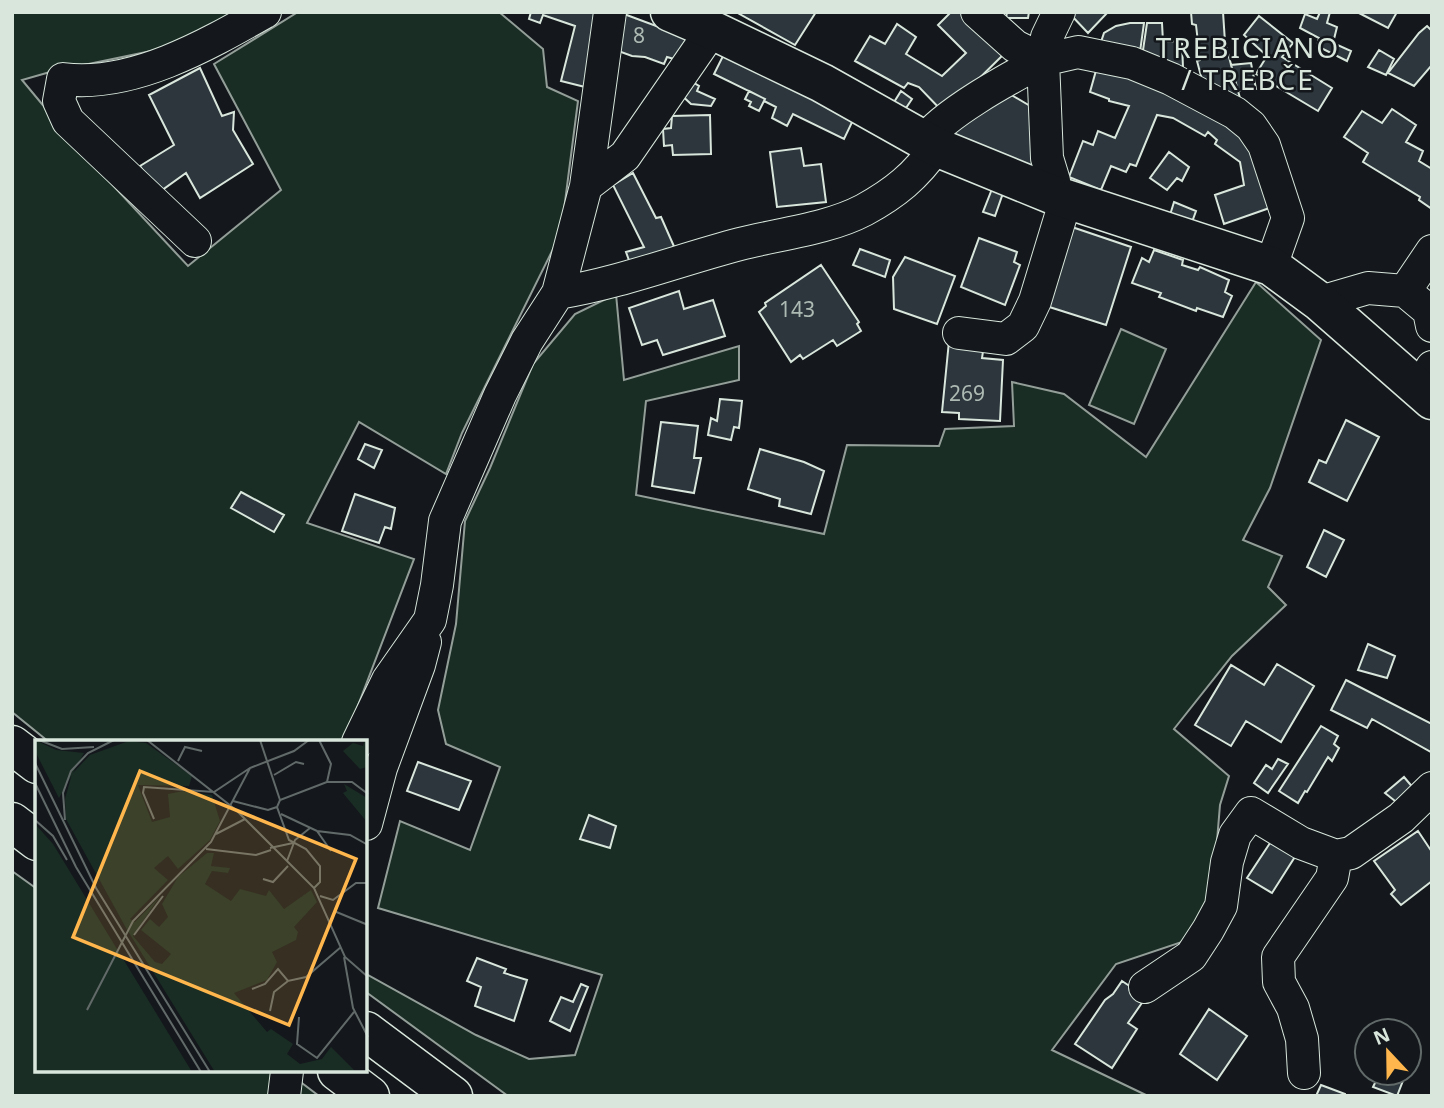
<svg xmlns="http://www.w3.org/2000/svg" width="1444" height="1108" font-family="'Noto Sans',sans-serif">
	<style>
		.green { fill: #1a2d24; stroke: #939e99; stroke-width: 2 }
		.building { fill: #2c363c; stroke: #d8e6dc; stroke-width: 2 }
		.lines { fill: none; stroke-linecap: round; stroke-linejoin: round }
		.minor-casing { stroke: #d8e6dc; stroke-width: 34 }
		.major-casing { stroke: #d8e6dc; stroke-width: 41 }
		.highway-casing { stroke: #d8e6dc; stroke-width: 41 }
		.minor { stroke: #14181c; stroke-width: 32 }
		.major { stroke: #14181c; stroke-width: 38 }
		.highway { stroke: #14181c; stroke-width: 38 }
		.labels { text-anchor: middle; stroke-width: 5; stroke-linejoin: round; paint-order: stroke }
		.number-label { font-size: 21px; fill: #adbab4 }
		.quarter-label { font-size: 28px; letter-spacing: 2px; fill: #d8e6dc; stroke: #14181c }
		.inset-road { fill: none; stroke: #626a69; stroke-width: 2 }
		.view { fill: #ffb74d; fill-opacity: 0.15; stroke: #ffb74d; stroke-width: 3.5 }
		.inset-edge { fill: none; stroke: #d8e6dc; stroke-width: 3.5 }
	</style>
	<rect width="100%" height="100%" fill="#14181c"/>
	<path class="green" d="M12,12H239L180,45L50,72L22,80L81,151L188,266L281,190L214,64L298,12H499L543,49L547,87L578,101L561,233L462,433L446,474L359,422L307,523L414,559L344,742H49L12,712Z
		M1256,282L1321,340L1270,488L1243,540L1282,556L1268,587L1286,605L1232,656L1174,729L1229,776L1220,805L1212,901L1182,942L1116,964L1052,1050L1148,1096H508L366,992V974L476,1035L529,1059L575,1055L602,975L378,908L400,821L470,850L500,767L446,744L438,710L456,624L465,521L490,468L533,364L575,314L616,294L624,380L739,346V380L646,401L636,495L824,534L847,445L939,446L945,429L1014,426L1012,382L1064,394L1146,457Z
		M1121,329L1166,349L1134,424L1089,405Z
		M12,871L37,889V1071H286L319,1096H12Z"/>
	<path class="building" d="M531,12H603L589,88L561,81L575,26L543,15L540,23L529,19Z
		M736,12H816L795,45Z
		M951,12H965L1007,51L944,113L919,87L908,83L904,88L855,61L870,36L885,44L897,24L916,37L906,54L942,76L966,53L938,25Z
		M1007,12H1029L1028,18H1006Z
		M1072,12H1108L1088,33L1070,14Z
		M1191,12H1223L1225,42L1241,102L1206,95L1197,61L1200,60L1196,25L1192,24Z
		M1320,12H1330L1327,23L1337,27L1333,43L1351,51L1347,61L1317,46L1319,38L1300,28L1305,14L1317,19Z
		M1357,12H1397L1388,28Z
		M624,14L694,40L685,62L667,57L664,64L645,57L632,56L610,48Z
		M1259,16L1293,43L1282,57L1332,88L1318,111L1256,74L1267,56L1244,35Z
		M1130,23H1144L1140,52L1099,48L1104,33L1116,26Z
		M1147,23H1162L1163,42L1182,41L1183,68L1142,57Z
		M1427,26L1432,31V65L1414,86L1388,73L1419,33Z
		M1379,50L1394,59L1386,75L1368,67Z
		M725,52L855,116L844,139L793,114L787,126L772,118L776,107L764,101L765,99L714,74Z
		M1251,63L1256,89L1238,91L1231,65Z
		M1097,67L1220,111L1257,145L1278,205L1224,224L1215,195L1244,185L1240,162L1215,144L1217,140L1208,132L1205,136L1173,118L1157,115L1136,166L1130,164L1126,172L1111,166L1101,190L1069,177L1083,141L1093,145L1098,131L1115,138L1129,106L1109,101V99L1090,92Z
		M200,68L222,116L234,112L233,130L253,164L200,198L186,173L158,193L140,166L174,145L149,95Z
		M686,78L699,86L697,91L715,99L711,106L691,104L677,91Z
		M1003,90L1037,110L1043,179L940,136Z
		M749,91L765,99L759,111L749,106L751,102L745,99Z
		M901,91L912,99L902,114L891,107Z
		M1392,109L1416,125L1406,142L1423,151L1419,161L1432,169V209L1419,200L1420,197L1363,162L1368,153L1344,137L1362,111L1382,123Z
		M710,115L711,154L673,155L672,145L664,146L663,129L671,128L672,116Z
		M801,148L804,166L821,164L826,202L777,207L770,152Z
		M1169,152L1189,167L1182,181L1177,178L1167,190L1150,178Z
		M633,173L656,218L661,217L676,251L631,266L626,252L644,247L613,185Z
		M992,189L1003,193L995,216L983,212Z
		M1174,202L1196,211L1192,222L1170,215Z
		M1066,225L1131,247L1106,325L1040,304Z
		M979,238L1017,252L1014,262L1020,265L1005,305L961,287Z
		M860,249L890,260L885,277L853,265Z
		M1154,250L1183,260L1182,265L1198,270L1200,267L1229,280L1225,292L1232,296L1223,317L1197,308L1196,311L1159,297L1161,293L1132,283L1142,258L1149,262Z
		M905,257L955,276L937,324L894,309L893,277Z
		M821,265L859,322L857,324L861,331L837,346L833,340L803,359L800,355L791,362L759,312L766,306L765,303Z
		M679,291L684,309L713,300L725,336L663,355L657,340L642,345L629,308Z
		M949,341L984,345L982,358L1003,360L1000,421L959,419V413L942,412Z
		M720,399L742,401L739,428L734,427L731,440L708,435L711,418L717,421Z
		M1346,420L1379,437L1347,501L1309,482L1319,460L1326,463Z
		M661,422L698,426L694,458H701L694,493L652,486Z
		M365,444L382,450L374,468L358,459Z
		M760,449L804,462L824,471L811,514L779,506L780,499L748,489Z
		M241,492L284,515L274,532L231,508Z
		M355,494L395,508L391,529L385,527L379,543L342,531Z
		M1324,530L1344,540L1326,577L1307,567Z
		M1368,644L1395,656L1387,678L1358,670Z
		M1277,664L1314,686L1281,742L1246,721L1231,746L1195,725L1231,665L1264,685Z
		M1346,680L1432,724L1431,752L1372,719L1367,728L1331,710Z
		M1321,726L1338,736L1334,744L1339,748L1332,761L1328,757L1307,792L1305,791L1298,803L1279,791Z
		M1278,759L1288,764L1268,793L1254,783L1266,765L1272,769Z
		M418,762L471,781L459,810L407,791Z
		M1404,777L1415,790L1400,805L1385,793Z
		M589,815L616,826L610,848L580,839Z
		M1418,831L1432,852V881L1401,905L1391,894L1395,890L1374,861Z
		M1274,837L1298,852L1272,893L1247,878Z
		M477,958L506,969L504,973L527,980L514,1021L475,1006L481,987L467,981Z
		M1122,981L1146,997L1128,1023L1137,1029L1112,1068L1075,1044L1105,1000L1113,994Z
		M581,984L588,987L570,1031L550,1021L561,997L573,1002Z
		M1209,1009L1247,1036L1217,1080L1180,1054Z
		M1380,1073H1406L1397,1096L1373,1087Z
		M1321,1085L1345,1094V1096H1316Z"/>
	<g class="lines">
		<defs>
			<path id="minor" d="M977,12L1015,46L1043,60L1078,52L1132,63L1171,79L1235,113L1251,126L1264,145L1288,218L1271,266
				M924,141C946,112 1010,78 1043,60
				M586,186L625,156L712,30
				M1051,194L1054,181L1047,158L1043,60L1047,37L1059,12
				M195,241L68,121L59,101L63,79C132,88 207,45 265,12
				M1405,291L1429,311L1432,326
				M558,293C620,283 679,260 740,244C779,234 828,229 864,210C895,193 916,176 936,147
				M1320,302L1368,288L1405,291L1432,251
				M959,333L1006,339L1023,326L1035,301L1066,199
				M1422,391L1432,367
				M358,742L388,680L430,620L437,585L445,521L500,395L527,341L558,293L586,186L610,12
				M366,824L381,768L419,665L425,642
				M1145,987L1191,956L1208,930L1221,906L1227,862L1235,835L1251,813L1301,843L1336,856L1351,853L1401,818L1432,788
				M1304,1073L1302,1039L1293,1008L1279,982L1278,957L1332,878L1336,856
				M284,1096L287,1071"/>
			<path id="major" d="M670,12L712,30L822,83L936,147L1051,194L1271,266L1320,302L1432,400"/>
			<path id="highway" d="M12,745L37,764
				M12,822L37,841
				M366,1031L453,1096
				M337,1071L370,1096"/>
		</defs>
		<use href="#minor" class="minor-casing"/>
		<use href="#major" class="major-casing"/>
		<use href="#highway" class="highway-casing"/>
		<use href="#minor" class="minor"/>
		<use href="#major" class="major"/>
		<use href="#highway" class="highway"/>
	</g>
	<g class="labels">
		<g class="number-label">
			<text x="639" y="43">8</text>
			<text x="797" y="317">143</text>
			<text x="967" y="401">269</text>
		</g>
		<g class="quarter-label">
			<text x="1248" y="58">TREBICIANO<tspan x="1248" dy="32">/ TREBČE</tspan></text>
		</g>
	</g>
	<g transform="translate(35 740)">
		<rect width="332" height="332" fill="#14181c"/>
		<path d="M0,0L21,10L49,13L24,58L0,11ZM330,0L332,27L325,29L308,11L318,3L328,6ZM94,1L111,3L157,36L154,46L103,45L117,82L135,77L133,54L148,51L177,55L185,81L175,100L143,129L133,116L119,128L133,140L95,179L100,182L125,156L98,196L120,222L127,224L136,214L106,190L115,179L124,187L133,177L127,164L143,137L172,113H179L176,126L195,128L193,133L177,131L170,144L196,161L205,149L231,156L234,150L249,169L276,150L282,162L259,187L263,192L261,200L237,212L242,222L232,240L199,253L232,292L236,289L258,304L252,314L265,324L287,319L296,307L320,331L180,332L91,188L31,79L30,59L37,34L55,15ZM309,44L332,58V82L308,53L312,51ZM0,84L18,104L157,332H0Z" fill="#1a2d24"/>
		<path class="inset-road" d="M4,0L27,9L59,7M112,0L201,70L279,148L310,217L333,237M225,0L245,60M143,21L150,7L167,11M0,23L61,148L175,332M239,35L261,22L269,24M292,42H317L333,54M0,43L41,127L166,332M198,61L233,70L242,67M246,74L282,91L315,95L333,105M119,79L108,53L109,47L179,52L215,28M0,80L18,96L32,120M30,80L28,53L36,31L53,13L79,0M282,91L296,111M181,94L210,79M235,108L258,103M171,109L221,115L236,110M252,121L260,100L275,88M228,139L238,142L253,126M279,148L285,142V126L271,109L254,100L242,67L245,60L292,42L296,24L284,0M285,156L298,160L321,143H333M299,171L333,185M99,195L128,156M309,217L318,268L333,297M217,249L230,244L243,229L253,241L271,237L306,207M52,270L98,181L176,102L215,28L259,11L274,0M235,271L239,252L253,241M264,277L262,304L282,318L319,272"/>
		<path class="view" d="M105,31L321,119L254,285L38,197Z"/>
		<rect width="332" height="332" class="inset-edge"/>
	</g>
	<rect width="1444" height="1108" fill="none" stroke="#d8e6dc" stroke-width="28"/>
	<g transform="translate(1388 1052) rotate(338)"><circle r="33" fill="#14181c" stroke="#626a69" stroke-width="2"/>
	<path d="M0-5L12 26L0 18L-12 26Z" fill="#ffb74d"/>
	<text y="-10" font-size="19" font-weight="bold" text-anchor="middle" fill="#d8e6dc">N</text>
	</g>
</svg>
